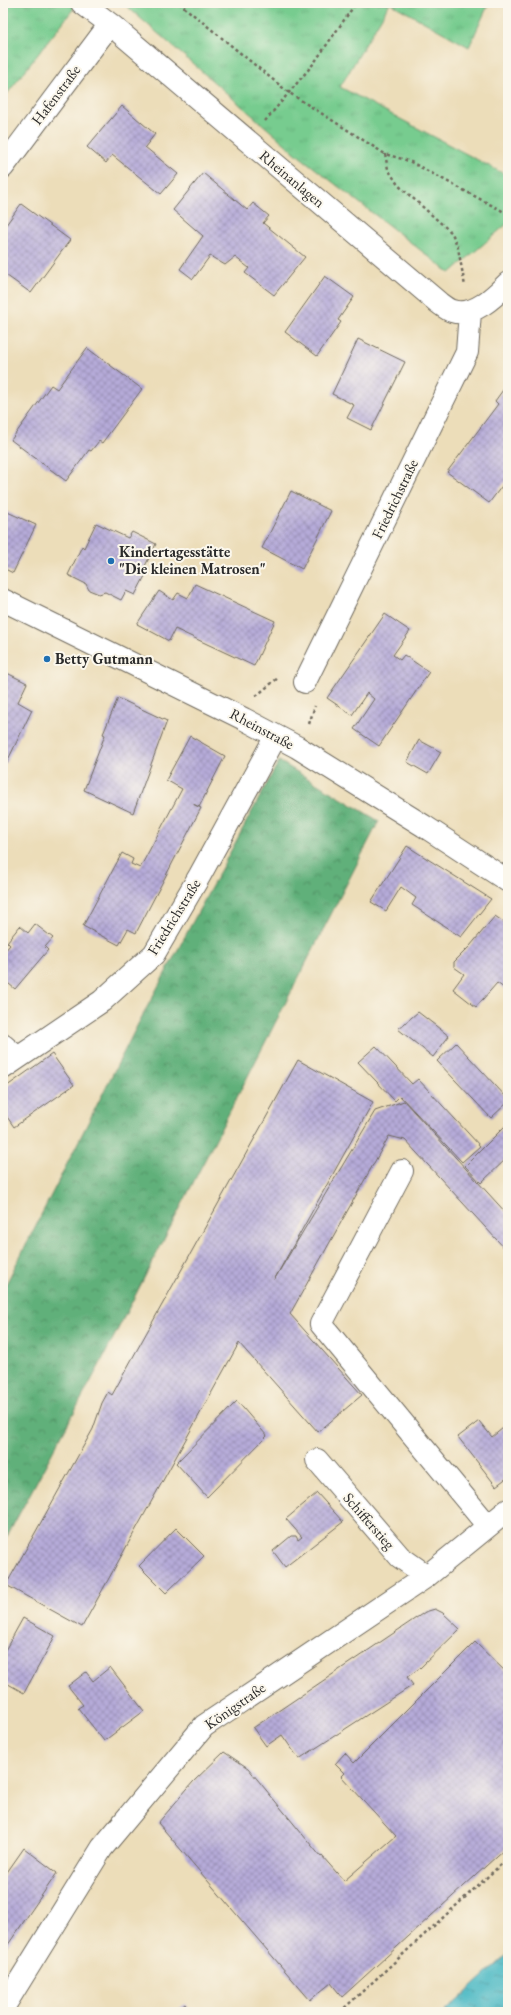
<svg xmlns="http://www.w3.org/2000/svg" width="511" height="2015" font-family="'EB Garamond',serif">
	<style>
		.grass { fill: url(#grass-tufts); stroke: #517c5d }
		.forest { fill: url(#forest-crowns); stroke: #466e52 }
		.water { fill: url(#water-ripples); stroke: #3b7278 }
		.building { fill: url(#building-cross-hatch) }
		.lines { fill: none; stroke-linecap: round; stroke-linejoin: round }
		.minor-casing { stroke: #6f695d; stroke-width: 24 }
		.path { stroke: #6f695d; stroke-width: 2.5; stroke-dasharray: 3 3; stroke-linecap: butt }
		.minor { stroke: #fff; stroke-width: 22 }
		.poi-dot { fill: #1f6fb2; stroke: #fbf7ec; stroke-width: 1.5 }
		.labels { text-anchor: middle; stroke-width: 4; stroke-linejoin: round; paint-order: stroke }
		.street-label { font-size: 15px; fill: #2b2b2b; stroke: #fbf7ec }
		.poi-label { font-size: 15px; font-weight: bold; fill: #2b2b2b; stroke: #fbf7ec; text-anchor: start }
	</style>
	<defs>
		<pattern id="grass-tufts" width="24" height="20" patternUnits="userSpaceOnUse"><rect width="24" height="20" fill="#77cc8f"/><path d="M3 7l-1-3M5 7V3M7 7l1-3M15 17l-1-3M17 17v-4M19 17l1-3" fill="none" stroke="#67af7c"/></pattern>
		<pattern id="forest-crowns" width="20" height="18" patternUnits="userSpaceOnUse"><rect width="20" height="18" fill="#61b07a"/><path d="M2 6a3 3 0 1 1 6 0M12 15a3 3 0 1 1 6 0" fill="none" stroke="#508f64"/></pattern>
		<pattern id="water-ripples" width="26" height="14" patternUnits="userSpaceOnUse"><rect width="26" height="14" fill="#4bb9c4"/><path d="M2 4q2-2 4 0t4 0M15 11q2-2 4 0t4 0" fill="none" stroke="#3f979f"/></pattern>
		<pattern id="building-cross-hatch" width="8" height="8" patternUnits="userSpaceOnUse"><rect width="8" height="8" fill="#b6abd9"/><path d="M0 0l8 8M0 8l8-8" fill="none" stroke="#948bb0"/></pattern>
	</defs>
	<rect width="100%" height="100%" fill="#fbf7ec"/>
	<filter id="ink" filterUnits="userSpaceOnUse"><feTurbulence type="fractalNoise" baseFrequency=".025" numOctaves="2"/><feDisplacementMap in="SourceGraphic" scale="8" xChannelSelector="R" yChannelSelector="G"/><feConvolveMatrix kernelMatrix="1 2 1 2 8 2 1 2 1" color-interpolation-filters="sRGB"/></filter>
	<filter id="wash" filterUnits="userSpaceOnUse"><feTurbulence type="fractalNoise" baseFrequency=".012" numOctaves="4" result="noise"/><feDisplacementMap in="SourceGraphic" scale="16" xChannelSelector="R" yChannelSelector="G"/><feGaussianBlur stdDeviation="0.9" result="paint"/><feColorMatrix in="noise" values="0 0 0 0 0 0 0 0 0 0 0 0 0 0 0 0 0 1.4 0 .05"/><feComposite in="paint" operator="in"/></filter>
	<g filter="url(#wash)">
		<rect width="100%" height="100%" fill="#ecddb9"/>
		<path class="grass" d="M3,3H78L3,99Z
			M123,3H390L340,87L508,176V223L450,273L299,156Z
			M390,3H489L469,47Z"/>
		<path class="forest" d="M279,761L379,821L99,1366L3,1544V1290L138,1024Z"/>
		<path class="water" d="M508,1954V2012H445Z"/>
		<g id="blocks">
			<path class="building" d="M122,106L155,134L145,147L178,174L161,194L112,155L106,163L87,147Z
				M203,173L247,210L253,203L269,216L263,223L305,257L274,295L245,273L249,268L235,257L225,265L210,256L193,279L180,269L203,236L173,210Z
				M21,204L70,240L31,293L3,273V229Z
				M325,276L354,297L338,320L341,322L317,356L285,332Z
				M358,339L405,362L371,430L347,418L354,405L332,394Z
				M87,348L142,389L102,443L99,441L91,451L89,450L66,481L11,440L51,385L57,389Z
				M508,383V478L489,503L447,472L498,404L495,401Z
				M291,491L331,511L302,569L262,548Z
				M3,510L36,525L13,573L3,568Z
				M96,523L128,538L132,532L156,544L141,574L145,576L135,595L126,591L121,600L105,592L99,594L89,590L86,584L68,575L82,546L84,548Z
				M195,584L275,621L254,666L175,629L169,641L137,624L159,591L173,600L178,593L188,598Z
				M385,614L410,631L393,655L400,660L404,655L429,672L379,746L354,729L374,699L367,693L352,715L327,698Z
				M3,671L27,683L18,702L32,710L6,764L3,762Z
				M118,698L167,721L133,813L84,790L105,735L103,734Z
				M190,736L225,756L199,807L193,804L201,808L136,933L128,929L119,945L83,926L122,853L133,859L131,864L140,868L182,789L166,780Z
				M419,740L441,752L428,774L407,762Z
				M407,846L491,899L461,937L412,905L416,898L401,887L386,911L371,902Z
				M495,916L508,925V991L497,983L476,1007L453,989L464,974L454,967V962L470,946Z
				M35,924L53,938L45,947L48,950L15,989L3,979V953L10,945L7,942L20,926L28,933Z
				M418,1012L449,1036L433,1057L398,1029Z
				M456,1043L508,1099V1102L491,1118L437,1061Z
				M376,1046L412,1084L418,1079L480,1146L462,1162L400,1096L395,1101L358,1062Z
				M52,1054L74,1085L14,1127L3,1111V1089Z
				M298,1060L373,1102L274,1280L375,1111L404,1101L508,1215V1252L405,1140L389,1136L290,1314L362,1395L318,1432L239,1343L82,1627L6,1585L93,1429L102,1403L108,1392L112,1395Z
				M508,1123V1157L481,1183L465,1166Z
				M237,1401L267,1436L207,1497L176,1463Z
				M479,1421L492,1437L508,1424V1477L496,1486L458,1437Z
				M317,1493L343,1522L285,1567L273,1551L291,1536H296L298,1540L302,1537L286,1519Z
				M176,1528L204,1556L166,1593L139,1566Z
				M435,1609L443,1613L460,1629L420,1668L407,1677L413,1685L299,1759L282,1735L266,1746L253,1728L425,1612Z
				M23,1618L55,1636L24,1693L3,1681V1654Z
				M475,1642L508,1674V1846L342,1997L331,1983L310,2000L158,1823L193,1782L224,1752L248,1768L321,1857L322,1856L344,1881L396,1836L341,1776L344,1773L335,1764L345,1753L354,1763Z
				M110,1667L144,1711L104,1741L78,1708L83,1705L68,1686L86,1672L93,1681Z
				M24,1848L57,1873L3,1952V1878Z
				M185,2004L191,2012H175Z"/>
		</g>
	</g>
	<g filter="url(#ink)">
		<use href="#blocks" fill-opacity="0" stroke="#6f695d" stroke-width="1"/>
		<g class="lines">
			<defs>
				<path id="minor" d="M82,3L110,24L439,303C443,306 448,310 452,311C473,318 495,296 508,283
					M3,167L110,24
					M3,600L244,719L297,747L424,826L508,881
					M305,682L467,352L470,312
					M3,1045L17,1057
					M3,1068L102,1001L154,954L200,875L276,736
					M402,1171L321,1324L488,1526
					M317,1460L400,1557L427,1576
					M3,2008L102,1848L204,1726L427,1576L508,1510"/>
			</defs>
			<use href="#minor" class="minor-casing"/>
			<path class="path" d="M179,3L288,92L385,154L409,161L508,214
				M265,121L314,63L356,3
				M385,154L388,169L398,185L452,233L458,248L465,286
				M256,696L278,678
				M309,724L315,706
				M340,2012L508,1858"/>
			<use href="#minor" class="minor"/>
		</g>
	</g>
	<g class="poi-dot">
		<circle cx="111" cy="561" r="4"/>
		<circle cx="47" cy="659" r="4"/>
	</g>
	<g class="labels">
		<g class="street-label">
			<text transform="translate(56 95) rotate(-53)" y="5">Hafenstraße</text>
			<text transform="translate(292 179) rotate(40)" y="5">Rheinanlagen</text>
			<text transform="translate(395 499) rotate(-64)" y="5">Friedrichstraße</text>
			<text transform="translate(262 729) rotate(28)" y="5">Rheinstraße</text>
			<text transform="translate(174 917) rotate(-58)" y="5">Friedrichstraße</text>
			<text transform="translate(369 1521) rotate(49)" y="5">Schifferstieg</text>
			<text transform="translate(235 1706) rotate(-35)" y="5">Königstraße</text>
		</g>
		<g class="poi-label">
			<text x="119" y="557">Kindertagesstätte<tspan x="119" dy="17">"Die kleinen Matrosen"</tspan></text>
			<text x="55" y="664">Betty Gutmann</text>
		</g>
	</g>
	<rect width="511" height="2015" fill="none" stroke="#fbf7ec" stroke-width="16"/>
</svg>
